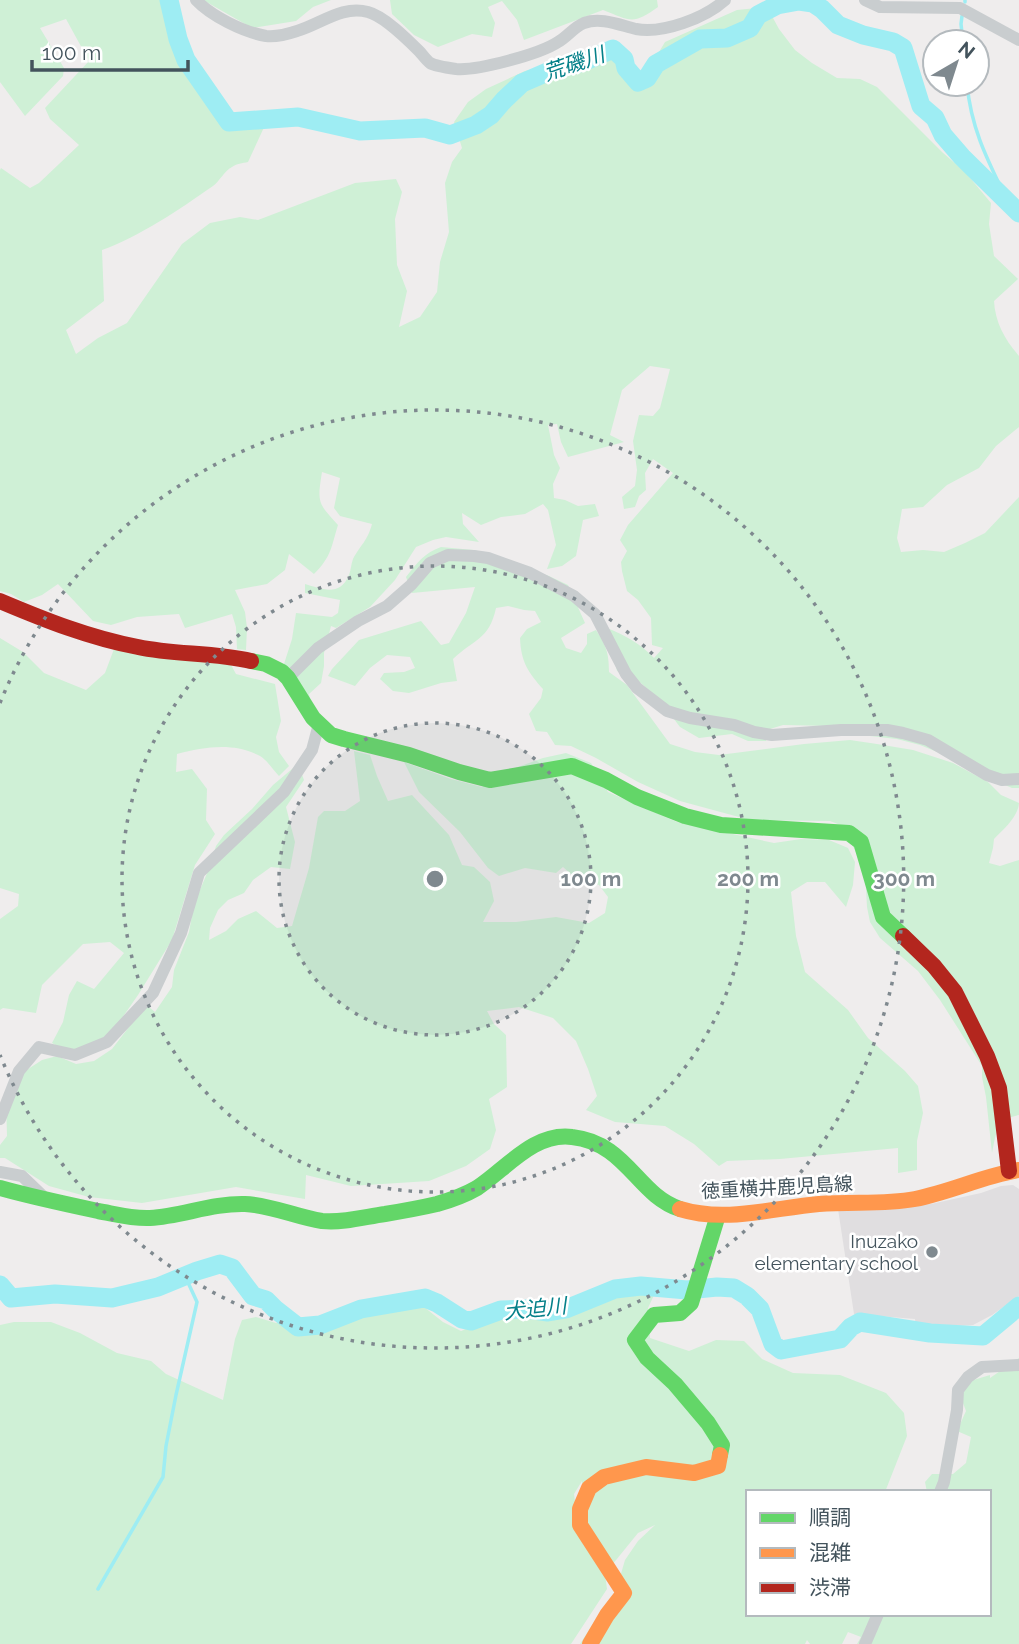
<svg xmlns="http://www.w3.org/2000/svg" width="1019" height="1644" font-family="Raleway,'Noto Sans JP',sans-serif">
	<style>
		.education { fill: #e0dee0 }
		.green { fill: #cff0d6 }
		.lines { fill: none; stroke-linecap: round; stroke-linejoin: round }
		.stream { stroke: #9eedf3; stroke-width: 3.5 }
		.river { stroke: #9eedf3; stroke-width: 19 }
		.street { stroke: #c9cdcf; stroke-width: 12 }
		.fast { stroke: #63d668; stroke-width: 16 }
		.slow { stroke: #ff974d; stroke-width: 16 }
		.jam { stroke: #b3261e; stroke-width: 16 }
		.ring { fill: none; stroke: #7f898f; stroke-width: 3.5; stroke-dasharray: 3.5 7 }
		.poi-dot { fill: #7f898f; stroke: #fff; stroke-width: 2.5 }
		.labels { text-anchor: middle; stroke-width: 5; stroke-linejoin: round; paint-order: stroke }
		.street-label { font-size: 19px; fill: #43535c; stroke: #fff }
		.poi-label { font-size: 19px; fill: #43535c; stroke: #fff; text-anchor: end }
		.water-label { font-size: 21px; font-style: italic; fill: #048089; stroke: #fff }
		.centre { fill: #7f898f; stroke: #fff; stroke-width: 3.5 }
		.ring-label { font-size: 21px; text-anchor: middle; font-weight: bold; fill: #7f898f; stroke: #fff; stroke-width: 5; stroke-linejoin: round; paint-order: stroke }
	</style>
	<rect width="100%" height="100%" fill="#efeded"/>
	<path class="education" d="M1013,1185L1019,1189V1296L992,1315L973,1325L916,1328L915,1319L854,1314L838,1209L931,1204L981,1193L1001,1186Z"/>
	<path class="green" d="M0,0H162L168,36L189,58L195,85L207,94L220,117L242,116L266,123L248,162C243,163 236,164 232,167C224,171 220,181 213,186C180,209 139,237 102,250L104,301L66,330L76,354L98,338L127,323L182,244L210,223L240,217L258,220L355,183L396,179L402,192L395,219L397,265L407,291L399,327L420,317L437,292L440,262L449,232L445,183L452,162L462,148L454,122L468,102L486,89L525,71L546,66L579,51L607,50L621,72L633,76L653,62L665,42L737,10L767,7L779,29L795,50L812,63L837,78L860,79L877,87L942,152L966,173L991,203L989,224L994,256L1018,279L994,301C995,322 1005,340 1019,356V427L996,446L979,468L947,485L923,507L902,509L897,538L901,552L923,550L944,552L965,543L985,533L1019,497V788H1012L998,782L952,758L920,745L897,739L861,735L830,726L783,725L770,729L766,741H748L732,734L699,738L680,727L658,698L636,679L617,671L607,628C625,635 641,644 654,658L663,648L652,645L651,618L638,600L627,591L622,571L621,562L627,551L620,540L628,525L673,473L653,459L645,473L646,490L639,496L635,507L624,509L622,497L635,486L637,470L633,441L639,415L653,416L660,408L670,369L650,366L622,390L610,435L624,442L568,457L561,442L557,424L548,425L554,455L560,468L553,484L554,498L565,500L578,506L595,504L599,516L583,520L576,556L562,566L547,569L556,545L548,510L543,504L525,514L501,517L481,525L462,513L463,524L479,542L446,537L433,540L416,547L395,580L370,607L336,628L331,626L324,653V666L321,683L309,694L311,703L283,667L292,639L296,613L332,617L338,613L340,600L305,593V584C322,589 340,597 349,575C351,570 351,564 353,559C361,544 367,542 372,524L340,516L334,508L340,478L322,472C317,503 318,503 338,525C331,547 332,556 314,574L289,554L285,570L267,584L235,590L245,612L247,628L246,650L237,649L236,627L232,614L185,628L179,614L137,617L111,625L93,621L58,584L42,595L24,602L11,594L0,591V170L1,168L30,188L39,183L79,145L50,119L45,108L89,61L66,19L40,28L64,68L63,76L25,116L0,82Z
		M203,0H331L313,7L296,21L252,28Z
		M390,0H657L658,7C633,25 631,21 603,10L524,40L517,20L502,1L488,7L495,23L492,37L472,34L438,47L414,35L392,14Z
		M441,547L474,550L549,576L568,585L585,623L561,638L566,648L581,653L587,644V634L596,630C606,645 609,653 609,672L627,685L670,744L695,752L719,755L804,744L850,740L877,744L913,750L953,763L988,782L1001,795L1019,803C1018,817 1004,829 994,839L993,848L989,863L1000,866L1019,860V1115C996,1119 996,1134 992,1153L986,1097L982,1077V1066L940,1000L918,971L880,938L870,922L867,907L865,871L843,826L830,821L750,820L680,801L638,782L596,758L571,746L555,745L547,732L536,731L529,714L541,698L543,689C528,672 521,662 520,638L527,629L541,622L535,611L524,610L508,606L496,608C489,640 474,639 453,659L457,681L441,683L409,693L393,691L380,679L384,673L404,672L415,668L410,657L387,655L370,668L355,686L328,676L332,669L359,640L421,621L441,645L449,643L466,613L475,587L412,593L406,577C417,563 424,553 441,547Z
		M0,638L23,652L44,673L86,690L105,673L114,649L230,663L236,674L275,684L281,721L276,737L279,752L289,766L279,776C273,770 267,760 260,756C233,742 205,747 177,754L176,772L192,769L207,789L206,820L215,834L195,865L172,940L138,995L113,1031L86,1049L64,1050L52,1043L63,1022L69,995L77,981L94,989L124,953L110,942L83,944L42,985L36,1013L3,1008L0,1010V919L18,906L19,894L0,888Z
		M354,751L370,755L377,776L388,801L412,795L449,835L462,865L474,867L490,882L494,901L483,922H516L556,917L589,923L605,913L608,897L599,885L572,875L563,867L556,873L525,868L499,876L488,868L460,832L419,792L404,762L451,779L482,787L515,768L543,758L566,753L591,763L608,792L677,822L774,843L801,839L829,840L848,848L855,862L853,885L846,907L825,882H807L791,892L796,936L805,972L848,1010L868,1038L905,1071L918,1086L923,1113L917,1141V1170L898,1173V1148L780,1159L727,1161L719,1166L694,1144L665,1126L615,1122L586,1110L597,1096L588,1069L576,1041L553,1018L519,1007L487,1011L494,1024L506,1035L507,1087L489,1099L496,1130L490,1149L466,1166L429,1181L351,1186L306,1175L305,1199L236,1187L142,1203L89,1197L49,1186L5,1158H0V1145L7,1136L6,1099L22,1073L42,1060L57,1056L76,1064L94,1061L112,1049L129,1027L144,1003L155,1012L172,987L174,970L189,932L194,904L208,871L216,846L224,835L252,809L273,785L298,764L304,780L286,807L295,842L290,869L271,867L253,880L244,893L228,900L218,910L210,928L209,940L226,931L238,919L256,911L277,928L292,926L309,868L318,817L324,811H345L360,801Z
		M643,1292L655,1293L648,1308L650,1338L689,1351L716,1340L744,1341L762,1359L793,1373L840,1375L886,1393L904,1413L907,1436L885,1492H748V1614H989V1492H927L925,1482L932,1474H953L966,1463L971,1437L957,1431L966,1411L960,1395L970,1381L990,1375V1378L1019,1358V1644H857L861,1637L848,1632L842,1644H810L807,1640L805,1644H580L598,1616L615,1594L625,1560L638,1541L655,1525L638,1533L612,1565L593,1547L582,1503V1481L574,1494L576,1509L605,1574L607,1589L571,1644H0V1325L14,1322H51L80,1333L117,1353L151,1361L166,1374L223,1400L235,1339L242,1320L256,1317L276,1323L370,1314L408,1306L424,1307L443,1322L461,1331L486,1321L507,1317L547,1319L585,1307L612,1296Z"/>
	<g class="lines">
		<path class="stream" d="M965,2V0
			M962,16L961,24L963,42
			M967,84C971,128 987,159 1006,198
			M98,1589L163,1477L166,1446L176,1395L197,1302L185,1276"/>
		<path class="river" d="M169,0L178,39L186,60L229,122L298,117L360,131L425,128L450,135L476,125L491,115L504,100L522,83L552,70L583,62L613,49L624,59L626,68L638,82L647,78L656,64L700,39L727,38L750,28L758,15L777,5L799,1L813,3L822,9L838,25L863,35L893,42L903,48L921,106L935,118L943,135L962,157L1019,213
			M0,1285L11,1298L55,1294L112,1298L158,1287L197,1271L220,1264L232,1268L253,1296L266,1300L275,1309L298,1327L320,1325L361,1309L425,1298L437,1303L462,1319L471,1321L501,1310L526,1309L548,1312L566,1309L615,1289L641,1286L687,1290L717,1287L734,1288L747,1296L760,1309L773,1344L781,1350L840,1339L851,1327L860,1322L930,1333L983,1336L1019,1306"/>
		<path class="street" d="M196,0C211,16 243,32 266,36C275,37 288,34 297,31C321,24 342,5 368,12C384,16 407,39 419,51C422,54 426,60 430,63C435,66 449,68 456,69C477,71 540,54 558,42C567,37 574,27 584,23C601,17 619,25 636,29C663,34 705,18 725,0
			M865,0L880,7L960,8L1019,40
			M288,678L318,648L358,621L387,606L411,585L430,563L448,555L474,556L488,558L530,573L574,596L595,614L626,674L637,688L667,711L690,718L734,725L754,732L772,735L841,730H887L903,733L928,740L987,775L1002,780L1019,779
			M0,1119L19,1071L39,1047L75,1055L107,1042L153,993L181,933L199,873L284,792L312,750L319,724
			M0,1172L22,1176L46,1199
			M940,1492L944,1482L957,1410L958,1390L968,1377L982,1367L1019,1365
			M865,1644L878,1614"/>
		<path class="fast" d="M251,661L266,664L282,672L288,678L313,718L331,735L344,739L409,755L459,772L490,780L572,766L606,780L637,797L685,816L721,825L849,833L861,842L883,917L903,936
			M0,1188C32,1197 65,1204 98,1211C115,1214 133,1219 150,1218C182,1216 213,1203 245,1204C271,1205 296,1217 322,1221C344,1223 364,1217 385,1214C403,1211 420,1208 437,1204C451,1200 465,1195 477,1188C506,1169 534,1132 572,1137C627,1143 637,1195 680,1209
			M718,1215L691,1303L680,1313L654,1315L635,1340L647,1358L675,1384L708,1423L722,1445L720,1455"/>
		<path class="slow" d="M680,1209C725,1223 773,1208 819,1204C851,1201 884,1205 915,1199C951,1192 983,1176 1019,1170
			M590,1644L607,1615L624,1593L580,1525V1509L589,1488L604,1477L646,1467L694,1473L718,1466L720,1455"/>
		<path class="jam" d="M0,601C45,620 90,638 138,647C175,655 214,652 251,661
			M903,936L934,966L955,992L987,1056L999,1088L1009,1171"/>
	</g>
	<circle cx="435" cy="879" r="156" fill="#7f898f" fill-opacity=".12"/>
	<g class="ring">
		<circle cx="435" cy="879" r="156"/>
		<circle cx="435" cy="879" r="313"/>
		<path d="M0 703A469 469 0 1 1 0 1055"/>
	</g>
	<circle class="poi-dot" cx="932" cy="1252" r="7"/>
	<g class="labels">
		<g class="street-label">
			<text transform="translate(777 1187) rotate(-3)" y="7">徳重横井鹿児島線</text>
		</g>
		<g class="poi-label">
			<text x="918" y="1248">Inuzako<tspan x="918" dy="22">elementary school</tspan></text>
		</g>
		<g class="water-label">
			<text transform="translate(574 64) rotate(-19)" y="7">荒磯川</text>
			<text transform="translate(535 1309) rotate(-6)" y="7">犬迫川</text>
		</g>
	</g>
	<circle cx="435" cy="879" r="10" class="centre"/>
	<g class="ring-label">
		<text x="591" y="886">100 m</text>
		<text x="748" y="886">200 m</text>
		<text x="904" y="886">300 m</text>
	</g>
	<rect x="746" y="1490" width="245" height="126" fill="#ffffff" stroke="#b4babe" stroke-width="2"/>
	<rect x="760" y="1513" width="35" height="10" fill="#63d668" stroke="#b4babe" stroke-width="2"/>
	<text x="809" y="1525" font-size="21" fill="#43535c">順調</text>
	<rect x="760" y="1548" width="35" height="10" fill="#ff974d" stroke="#b4babe" stroke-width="2"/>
	<text x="809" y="1560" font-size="21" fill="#43535c">混雑</text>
	<rect x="760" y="1583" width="35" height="10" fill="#b3261e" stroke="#b4babe" stroke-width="2"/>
	<text x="809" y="1595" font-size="21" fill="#43535c">渋滞</text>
	<g transform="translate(956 63) rotate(39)"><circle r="33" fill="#ffffff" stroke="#b4babe" stroke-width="2"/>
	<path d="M0-5L12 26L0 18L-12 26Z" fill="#7f898f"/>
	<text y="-10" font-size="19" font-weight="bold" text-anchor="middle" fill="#43535c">N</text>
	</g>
	<path d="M32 60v10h156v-10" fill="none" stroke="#43535c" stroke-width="3.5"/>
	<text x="42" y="60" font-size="21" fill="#43535c" stroke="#ffffff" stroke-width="5" paint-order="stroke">100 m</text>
</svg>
